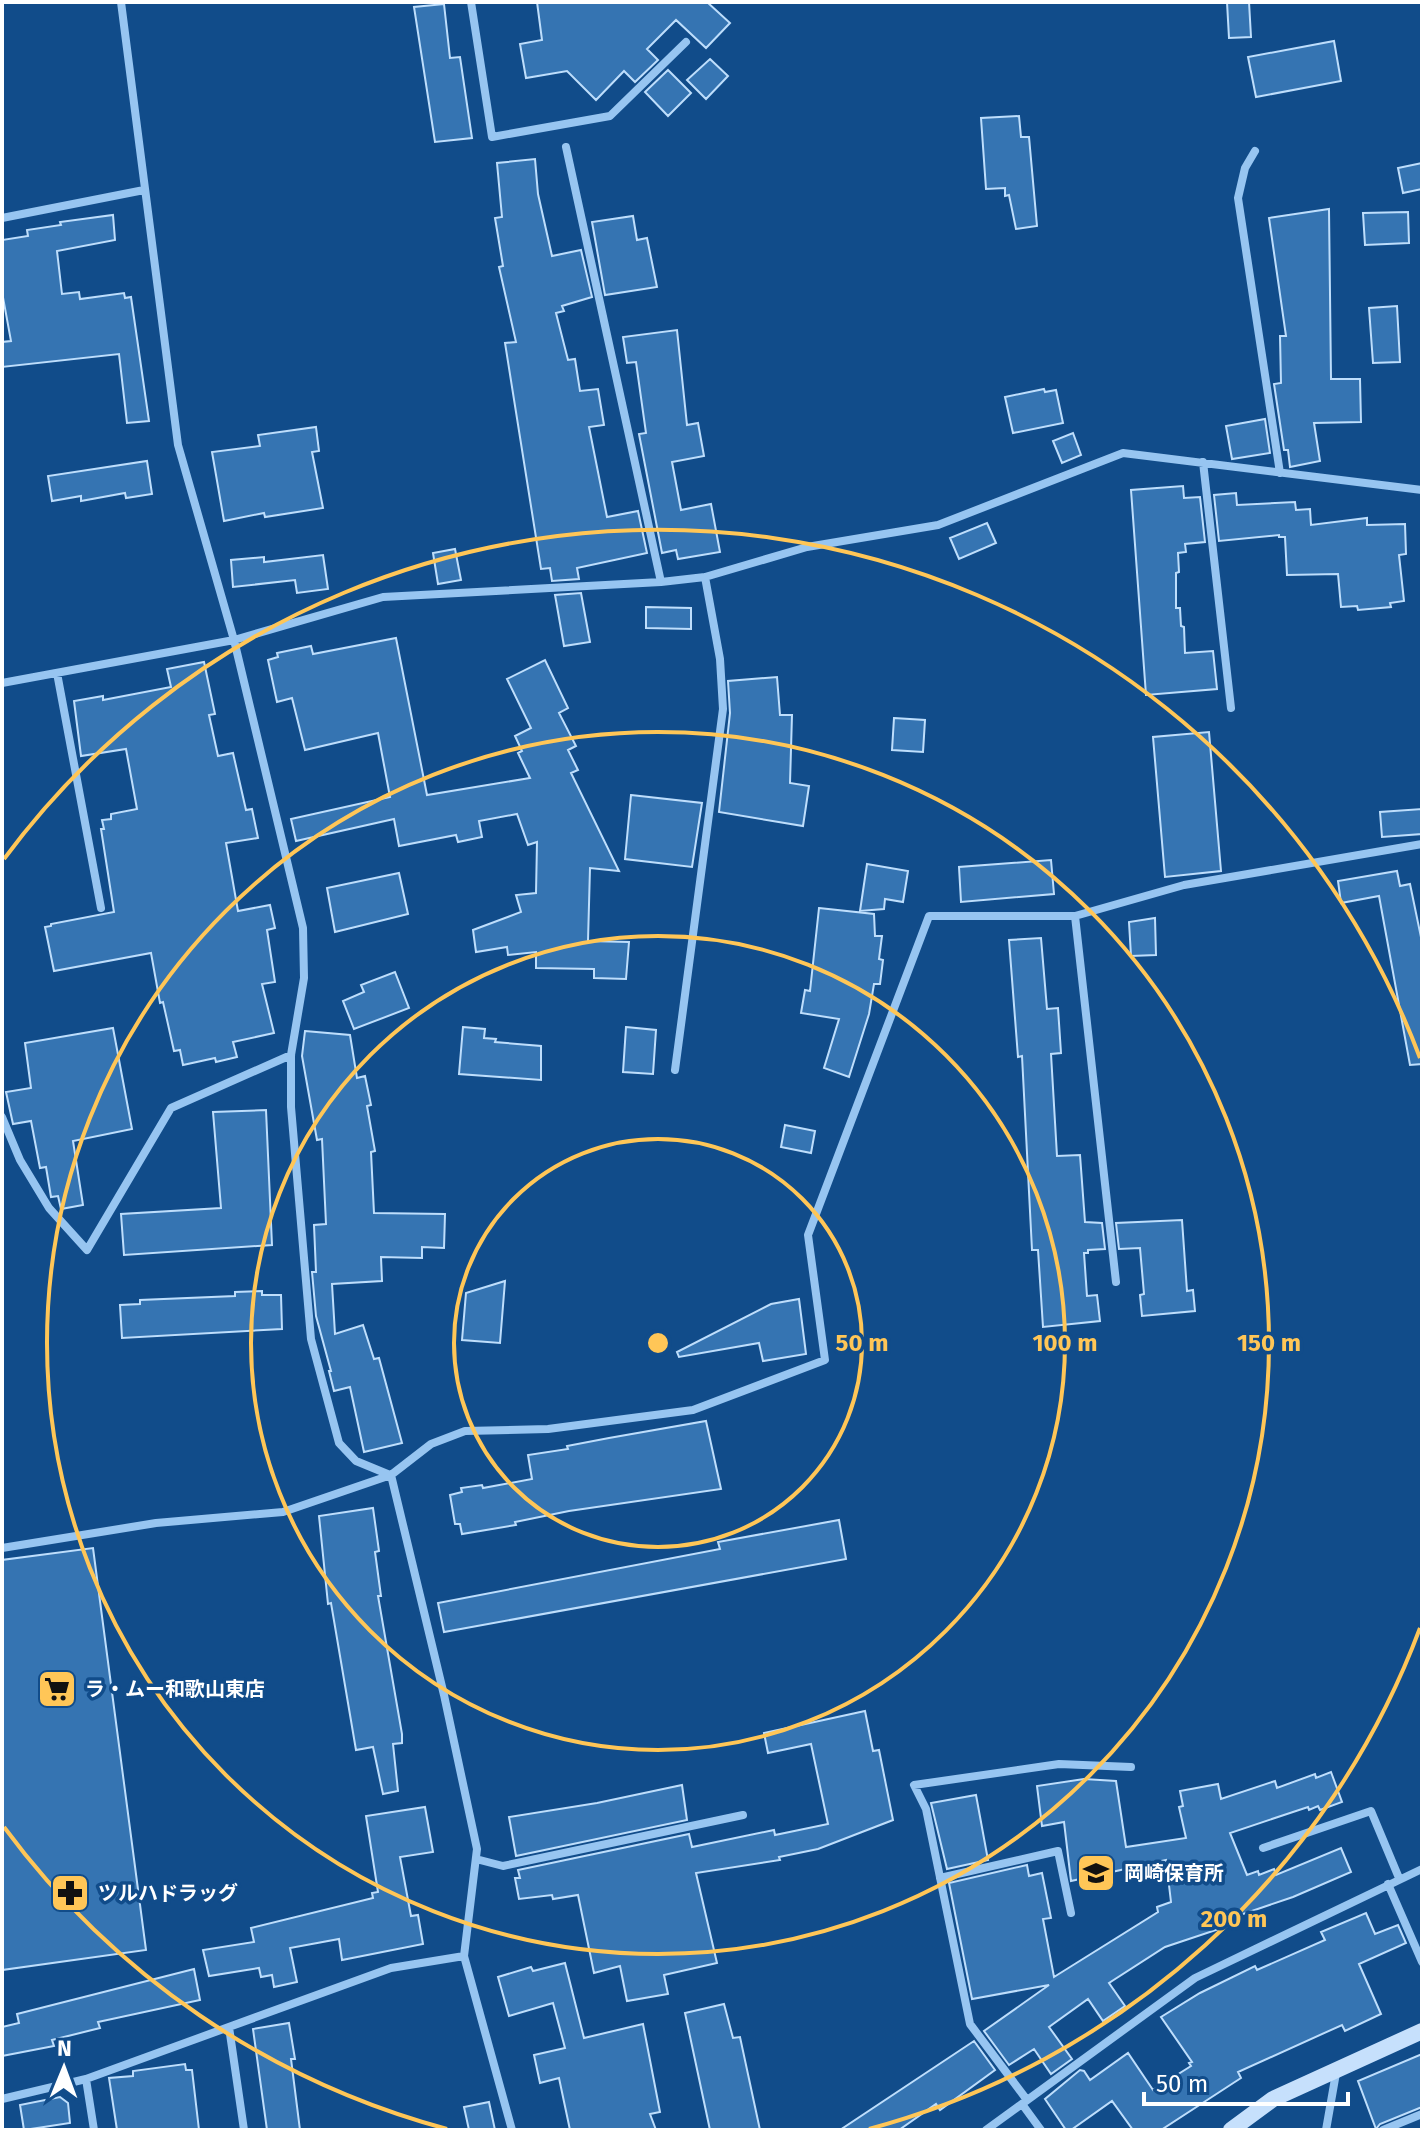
<svg xmlns="http://www.w3.org/2000/svg" width="1424" height="2132" font-family="'Fira Sans','Noto Sans JP',sans-serif">
	<style>
		.building { fill: #3574b2; stroke: #bedefc; stroke-width: 2 }
		.lines { fill: none; stroke-linecap: round; stroke-linejoin: round }
		.street { stroke: #97c5f1; stroke-width: 8 }
		.secondary { stroke: #c6e0fc; stroke-width: 16 }
		.ring { fill: none; stroke: #ffc657; stroke-width: 4 }
		.labels { text-anchor: middle; stroke-width: 7; stroke-linejoin: round; paint-order: stroke }
		.poi-label { font-size: 20px; font-weight: bold; fill: #fff; stroke: #114c8a; text-anchor: start }
		.centre { fill: #ffc657; stroke: #114c8a; stroke-width: 4 }
		.ring-label { font-size: 24px; text-anchor: middle; font-weight: bold; fill: #ffc657; stroke: #114c8a; stroke-width: 7; stroke-linejoin: round; paint-order: stroke }
	</style>
	<rect width="100%" height="100%" fill="#114c8a"/>
	<path class="building" d="M537,2H707L730,23L706,48L676,20L647,49L658,60L635,82L624,71L596,100L567,71L526,78L520,44L542,40Z
		M1227,2H1249L1251,37L1229,38Z
		M444,4L450,58L460,57L472,138L435,142L414,7Z
		M1334,41L1341,81L1256,97L1248,57Z
		M710,59L728,76L706,99L687,80Z
		M668,70L691,93L668,116L645,92Z
		M1019,116L1021,137H1029L1037,226L1016,229L1009,195L1005,196V188L986,189L981,118Z
		M535,159L538,194L552,256L581,250L592,297L562,306L564,311L556,313L568,360L575,359L580,391L598,389L604,425L589,427L607,517L638,511L647,553L577,568L579,579L552,581L550,568L541,569L505,343L516,342L499,267L503,266L495,218L502,217L497,163Z
		M1422,163V189L1403,193L1398,168Z
		M1329,209L1331,379H1360L1361,422L1314,423L1320,461L1290,467L1288,450H1284L1274,384L1281,383L1280,336H1286L1269,218Z
		M1408,212L1409,243L1365,245L1363,213Z
		M113,215L115,240L57,251L62,294L79,292L80,299L124,293L125,298L131,297L149,421L127,423L119,354L2,367V342L11,341L2,292V240L28,236L27,230L61,225L60,222Z
		M633,216L637,240L647,238L657,287L605,295L592,222Z
		M1397,306L1400,362L1373,363L1369,308Z
		M677,330L687,425L698,423L704,456L672,462L681,510L711,504L720,552L678,559L676,550L662,553L639,434L646,433L636,362L627,363L623,337Z
		M1044,389L1045,392L1056,390L1063,423L1013,433L1005,397Z
		M1265,419L1270,453L1232,459L1226,426Z
		M316,427L319,451L312,452L323,508L265,517L264,513L224,521L212,452L260,446L258,435Z
		M1073,433L1081,455L1062,463L1053,441Z
		M147,461L152,494L126,498L125,493L81,501V496L52,501L48,476Z
		M1183,486L1184,498L1200,497L1205,542L1185,544L1186,552L1178,553L1179,572L1176,573V608H1180L1181,626L1184,627L1185,653L1213,651L1217,689L1146,695L1131,490Z
		M1236,493L1237,505L1295,502L1296,510L1310,509L1311,525L1367,518V525L1405,524L1406,554L1399,555L1404,601L1390,603L1391,607L1358,610L1357,606L1341,607L1338,574L1287,575L1285,537H1279V535L1219,541L1214,495Z
		M987,523L996,543L959,559L950,538Z
		M455,549L461,580L438,584L433,553Z
		M323,555L328,589L297,593L295,580L233,587L231,560L264,557V562Z
		M581,593L590,642L564,646L555,595Z
		M646,607L691,608V629L646,628Z
		M396,638L427,795L530,778L518,753L522,751L515,736L531,728L507,679L545,660L568,708L559,713L576,746L568,750L578,770L571,773L619,871L590,868L588,941L629,942L626,979L594,978V969L536,968V952L508,955L507,947L476,952L473,930L521,912L516,895L536,893L537,842L528,845L517,814L479,821L482,837L458,842L456,835L399,846L394,819L296,841L291,819L390,797L378,733L305,750L292,698L277,702L268,660L278,657L277,653L311,646L313,654Z
		M204,662L215,714L209,715L218,756L233,753L246,810L252,809L258,838L226,843L238,911L270,905L275,928L267,930L275,982L262,984L274,1033L233,1042L237,1057L216,1062L215,1058L183,1065L180,1050L174,1051L163,1002L160,1003L151,953L54,971L45,927L51,926V924L114,912L101,829H104L102,820L111,819V814L137,809L126,749L81,756L74,701L103,696V700L171,687L167,669Z
		M777,677L780,715H792L790,783L809,786L803,826L719,812L730,713L728,681Z
		M894,718L925,720L923,752L892,750Z
		M1209,732L1221,871L1165,877L1153,737Z
		M631,795L702,803L692,867L625,859Z
		M1422,809V834L1382,837L1380,812Z
		M1051,860L1054,894L961,902L959,867Z
		M867,864L908,871L903,902L885,899L884,909L860,911Z
		M1397,871L1400,886L1410,884L1422,942V1064L1410,1065L1379,896L1341,903L1338,881Z
		M399,873L408,914L335,932L327,888Z
		M819,908L874,914L875,936H882L879,959L883,960L880,984H874L869,1014L849,1077L824,1068L839,1019L801,1013L805,990L810,991Z
		M1155,918L1156,955L1131,956L1129,922Z
		M1041,938L1047,1009L1058,1008L1061,1053L1051,1054L1057,1156L1080,1155L1085,1222L1102,1223L1105,1249L1088,1250V1253H1084L1087,1296L1097,1295L1100,1321L1043,1327L1038,1250H1032L1022,1056L1018,1057L1009,940Z
		M395,972L409,1008L354,1029L343,1001L364,992L361,985Z
		M463,1027L485,1029L484,1038L496,1039L495,1042L541,1046V1080L459,1074Z
		M626,1027L656,1030L653,1074L623,1072Z
		M113,1028L132,1129L73,1141L83,1205L61,1209L58,1196L51,1197L46,1167L40,1168L31,1121L13,1124L6,1092L31,1088L25,1043Z
		M305,1031L350,1035L357,1078L365,1076L371,1105L367,1106L375,1151L371,1152L374,1213L445,1214L444,1248L422,1247V1258L381,1257L382,1281L332,1284L335,1334L363,1325L374,1359L379,1358L402,1443L364,1452L350,1387L334,1391L329,1371H331L316,1316L312,1272H316L314,1225L326,1224L322,1139L317,1140L302,1056Z
		M266,1110L272,1245L124,1255L121,1214L221,1208L213,1112Z
		M785,1125L815,1131L811,1153L781,1147Z
		M1182,1220L1187,1291L1193,1290L1195,1311L1142,1316L1140,1295L1144,1294L1140,1248L1119,1249L1116,1223Z
		M505,1281L500,1343L462,1340L466,1293Z
		M262,1291V1295H281L282,1329L122,1338L120,1305L140,1304V1300L235,1296V1292Z
		M799,1299L806,1354L763,1361L759,1343L679,1357L677,1352L771,1304Z
		M706,1421L721,1489L569,1511L515,1522L516,1525L462,1534L460,1524H455L450,1495L462,1492L461,1488L482,1485L483,1488L532,1479L528,1455L568,1449L567,1446L609,1438Z
		M373,1508L379,1551L375,1552L381,1596H378L402,1734V1743L393,1744L398,1791L383,1794L373,1747L356,1750L331,1603L328,1604L319,1516Z
		M839,1520L846,1559L444,1632L438,1603L720,1549L718,1542Z
		M93,1548L146,1950L2,1970V1560Z
		M865,1711L873,1751L879,1750L893,1820L818,1849L779,1857L780,1860L696,1873L717,1963L664,1975L668,1994L627,2001L620,1966L594,1973L578,1895L553,1899L552,1895L519,1899L515,1878H520L518,1870L689,1834L692,1847L774,1830L775,1835L828,1824L811,1744L768,1753L764,1733Z
		M1331,1772L1342,1802L1320,1810L1318,1806L1309,1810L1308,1807L1230,1833L1247,1875L1258,1871L1259,1875L1274,1869L1276,1875L1341,1848L1351,1872L1293,1897L1234,1917L1237,1923L1165,1947L1109,1983L1125,2006L1103,2021L1088,1999L1049,2027L1072,2059L1051,2074L1034,2049L1009,2065L984,2031L1049,1985L972,1999L949,1883L1027,1865L1029,1876L1042,1873L1051,1918L1043,1919L1054,1977L1158,1912L1157,1907L1171,1902L1166,1860L1071,1881L1064,1822L1042,1826L1037,1786L1084,1779L1116,1781L1126,1847L1186,1838L1179,1807L1183,1806L1180,1791L1218,1784L1221,1799L1275,1781L1277,1788L1315,1774L1316,1778Z
		M682,1785L687,1820L516,1856L509,1817L597,1803Z
		M976,1795L988,1860L947,1869L931,1803Z
		M425,1807L433,1852L400,1857L411,1916L418,1915L423,1944L342,1960L339,1939L290,1948L297,1982L274,1987L272,1975L261,1977L259,1968L209,1976L203,1950L254,1942L251,1928L373,1898L372,1893L378,1892L366,1816Z
		M1366,1913L1375,1934L1398,1925L1406,1943L1359,1964L1381,2014L1345,2031L1342,2025L1238,2072L1241,2078L1161,2130H1133L1112,2101L1071,2130H1066L1045,2099L1080,2070L1084,2071L1090,2080L1128,2053L1153,2090L1191,2066L1189,2063L1192,2062L1161,2017L1200,1993L1255,1966L1257,1970L1325,1940L1321,1932Z
		M565,1963L584,2038L643,2024L660,2112L650,2114L656,2130H570L559,2078L540,2083L534,2055L565,2048L553,2003L509,2016L498,1977L531,1967L533,1971Z
		M194,1969L200,2000L98,2022L100,2028L52,2040L54,2046L2,2056V2027L19,2023L17,2014Z
		M724,2004L733,2038L740,2037L760,2130H710L685,2013Z
		M289,2023L295,2059H291L300,2130H267L253,2029Z
		M974,2041L995,2070L940,2110L936,2104L899,2130H840Z
		M1422,2054V2107L1380,2124L1376,2129L1358,2081Z
		M185,2064L186,2070H192L199,2130H117L109,2078L133,2076V2071Z
		M60,2097L68,2103L70,2123L24,2130L20,2105Z
		M489,2102L495,2130H469L464,2107Z"/>
	<g class="lines">
		<path class="street" d="M121,2L178,445L234,640L303,928L304,978L291,1055V1107L311,1339L339,1443L356,1461L390,1475
			M471,2L492,137L610,116L686,42
			M566,147L661,582
			M1255,151L1245,168L1238,198L1280,473
			M2,218L144,190
			M1203,462L1231,708
			M57,673L101,908
			M2,683L234,640L383,597L661,582L705,577L807,547L938,525L1123,453L1422,490
			M1075,916L1116,1282
			M675,1070L723,709L720,659L705,577
			M2,1117L20,1160L49,1208L87,1250L171,1108L291,1055
			M391,1475L444,1695L477,1849L464,1956L512,2130
			M2,1548L156,1523L283,1512L391,1475L431,1444L465,1431L548,1429L693,1410L825,1360L808,1235L929,916H1075L1184,885L1422,844
			M1263,1848L1371,1811L1399,1878
			M476,1859L503,1866L743,1815
			M940,1878L1058,1851L1071,1913
			M1388,1884L1422,1962
			M229,2027L244,2130
			M86,2079L94,2130
			M2,2099L86,2079L391,1968L464,1956
			M1027,2100L970,2024L926,1809L914,1785L1059,1764L1131,1767
			M1022,2104L1041,2130
			M986,2130L1195,1978L1422,1869
			M1326,2130L1336,2073
			M1383,2130L1422,2114"/>
		<path class="secondary" d="M1231,2130L1273,2099L1422,2031"/>
	</g>
	<g class="ring">
		<circle cx="658" cy="1343" r="204"/>
		<circle cx="658" cy="1343" r="407"/>
		<circle cx="658" cy="1343" r="611"/>
		<path d="M1420 1628A814 814 0 0 1 869 2129M447 2129A814 814 0 0 1 4 1827M4 859A814 814 0 0 1 1420 1058"/>
	</g>
	<defs>
		<symbol id="supermarket-square" viewBox="-11 -11 22 22"><rect x="-9" y="-9" width="18" height="18" rx="4" fill="#ffc657" stroke="#114c8a"/><path d="M-6-5.5h2.5l.6 2H6L4.5 2H-2.5L-4.4-4H-6ZM-1.5 3.2a1.3 1.3 0 1 0 .1 0ZM3 3.2a1.3 1.3 0 1 0 .1 0Z" fill="#111"/></symbol>
		<symbol id="school-square" viewBox="-11 -11 22 22"><rect x="-9" y="-9" width="18" height="18" rx="4" fill="#ffc657" stroke="#114c8a"/><path d="M0-5L7-2L0 1L-7-2ZM-4 1L0 2.5L4 1V4Q0 6-4 4Z" fill="#111"/></symbol>
		<symbol id="pharmacy-square" viewBox="-11 -11 22 22"><rect x="-9" y="-9" width="18" height="18" rx="4" fill="#ffc657" stroke="#114c8a"/><path d="M-2-6h4v4h4v4h-4v4h-4v-4h-4v-4h4Z" fill="#111"/></symbol>
	</defs>
	<g fill-rule="evenodd">
		<use href="#supermarket-square" x="35" y="1667" width="44" height="44"/>
		<use href="#school-square" x="1074" y="1851" width="44" height="44"/>
		<use href="#pharmacy-square" x="48" y="1871" width="44" height="44"/>
	</g>
	<g class="labels">
		<g class="poi-label">
			<text x="85" y="1696">ラ・ムー和歌山東店</text>
			<text x="1124" y="1880">岡崎保育所</text>
			<text x="98" y="1900">ツルハドラッグ</text>
		</g>
	</g>
	<circle cx="658" cy="1343" r="12" class="centre"/>
	<g class="ring-label">
		<text x="862" y="1351">50 m</text>
		<text x="1065" y="1351">100 m</text>
		<text x="1269" y="1351">150 m</text>
		<text x="1234" y="1927">200 m</text>
	</g>
	<rect width="1424" height="2132" fill="none" stroke="#ffffff" stroke-width="8"/>
	<g transform="translate(64 2068) rotate(1)" stroke="#114c8a" stroke-width="6" paint-order="stroke">
	<path d="M0-6L14 30L0 20L-14 30Z" fill="#ffffff"/>
	<text y="-12" font-size="22" font-weight="bold" text-anchor="middle" fill="#ffffff">N</text>
	</g>
	<path d="M1144 2092v12h204v-12" fill="none" stroke="#ffffff" stroke-width="4"/>
	<text x="1156" y="2092" font-size="24" fill="#ffffff" stroke="#114c8a" stroke-width="6" paint-order="stroke">50 m</text>
</svg>
